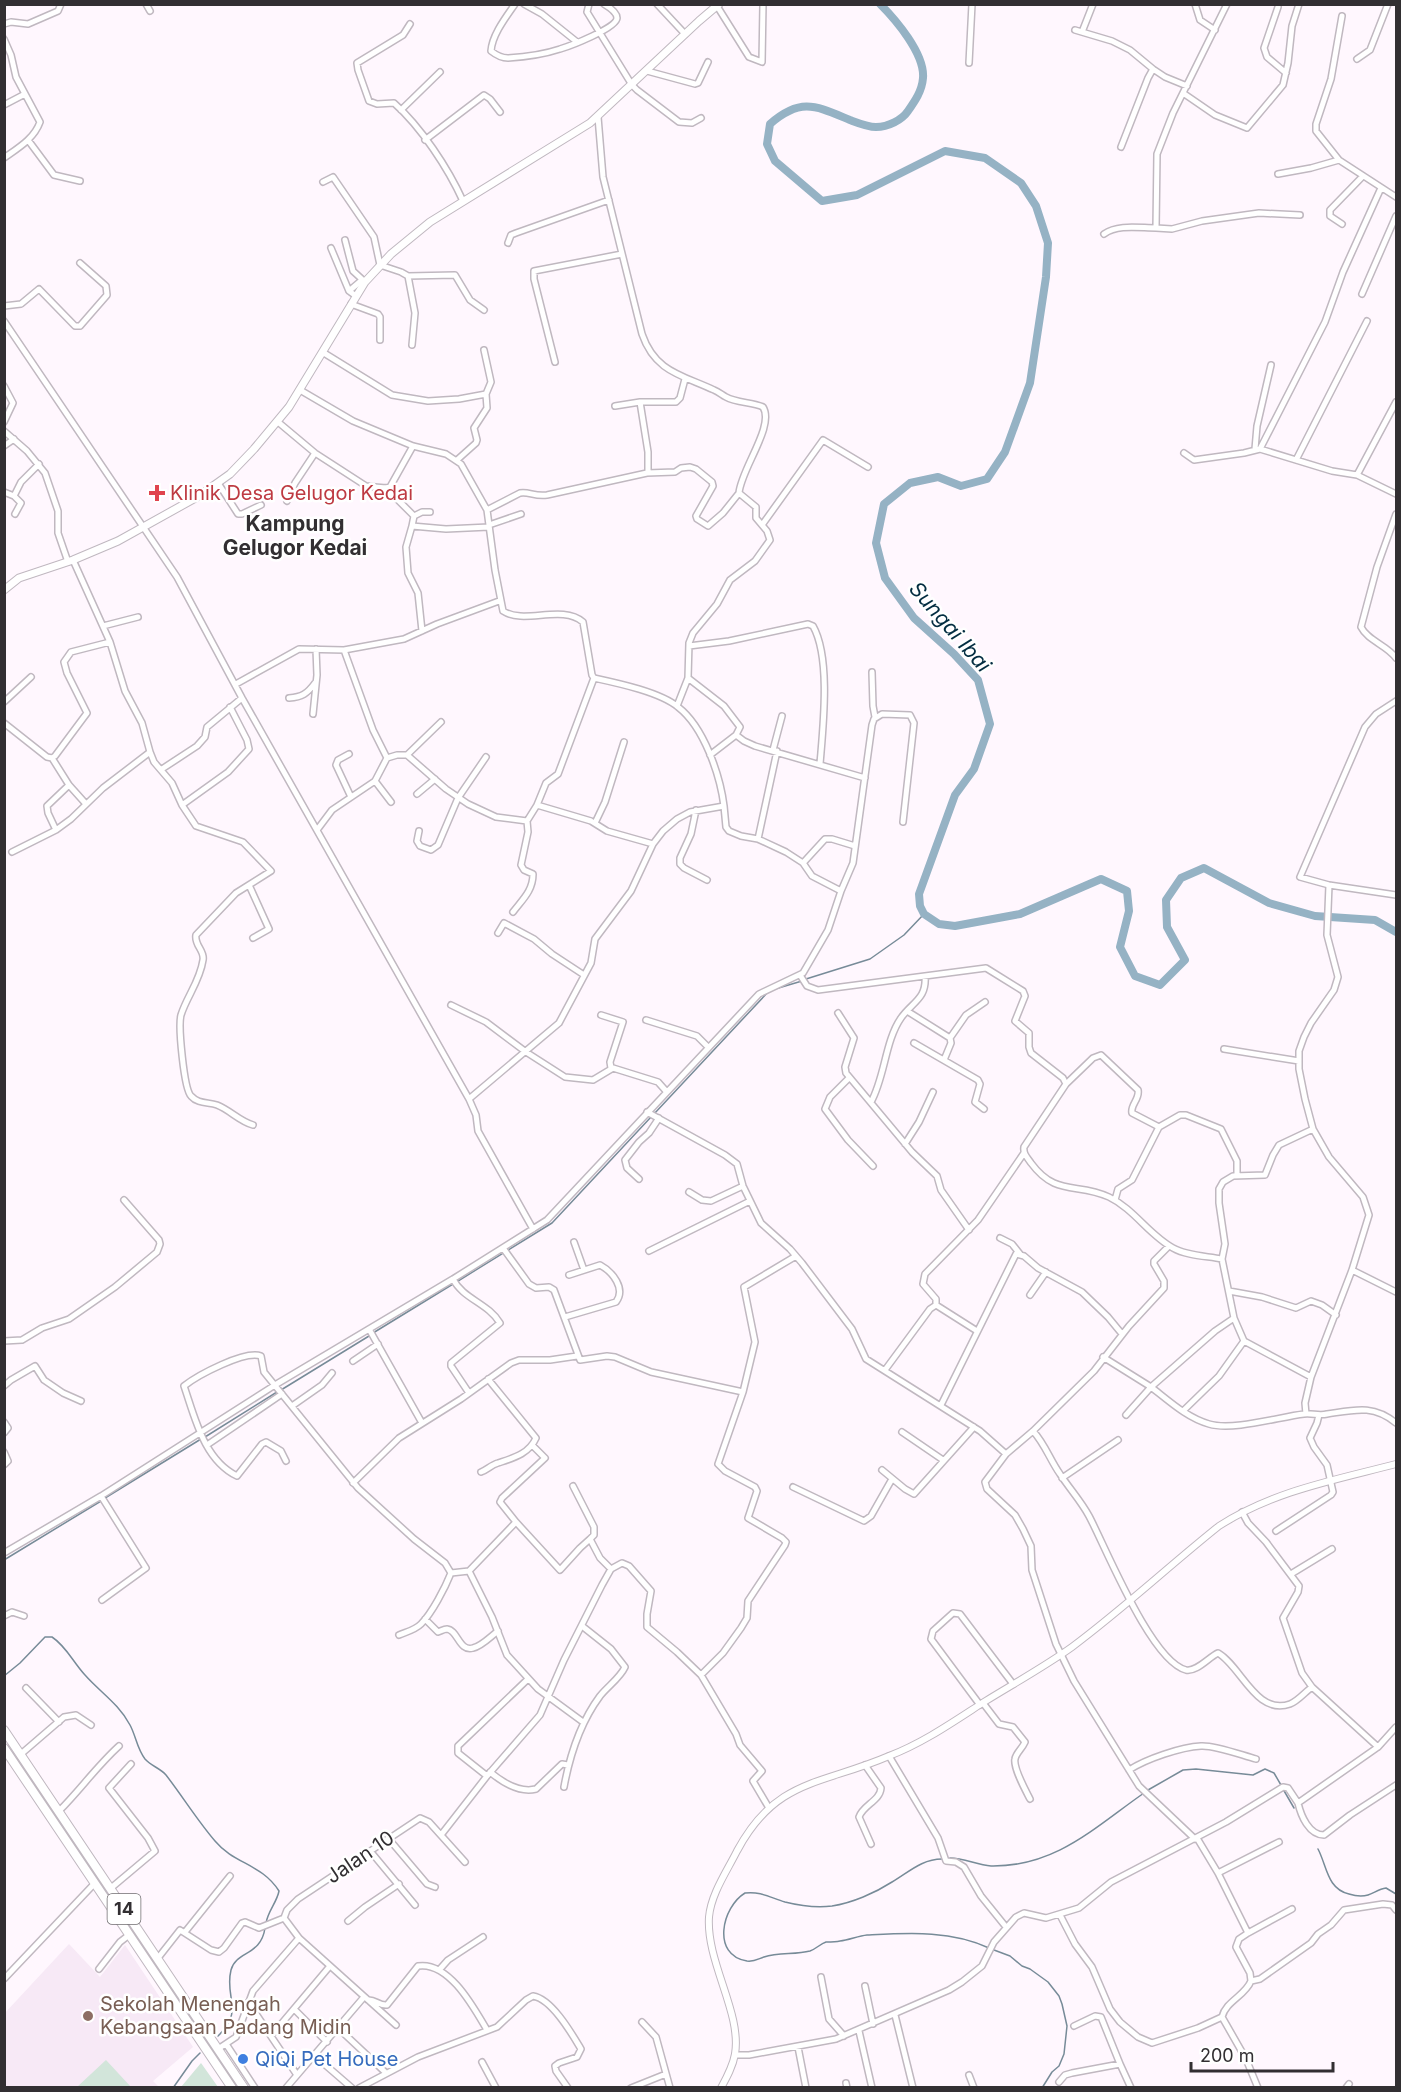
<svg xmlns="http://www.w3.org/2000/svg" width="1401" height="2092" font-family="Inter,sans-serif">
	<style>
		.built { fill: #f7e9f6 }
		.green { fill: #d2e5da }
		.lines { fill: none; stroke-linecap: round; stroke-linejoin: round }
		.stream { stroke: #778b98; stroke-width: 1.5 }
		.river { stroke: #95b2c4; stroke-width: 8 }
		.minor-casing { stroke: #c0b8c0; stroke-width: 8 }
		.tertiary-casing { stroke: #c0b8c0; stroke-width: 8 }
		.secondary-casing { stroke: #c0b8c0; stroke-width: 9 }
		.trunk-casing { stroke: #c0b8c0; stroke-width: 10 }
		.minor { stroke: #fff; stroke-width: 5 }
		.tertiary { stroke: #fff; stroke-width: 6 }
		.secondary { stroke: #fff; stroke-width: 7 }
		.trunk { stroke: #fff; stroke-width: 8 }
		.health-dot { fill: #e0444e; stroke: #fff; stroke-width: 2 }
		.education-dot { fill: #8d6e63; stroke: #fff; stroke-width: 2 }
		.shop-dot { fill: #3f7fe0; stroke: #fff; stroke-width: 2 }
		.labels { text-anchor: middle; stroke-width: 5; stroke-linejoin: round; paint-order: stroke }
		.shield { fill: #fff; stroke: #706d70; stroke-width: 1.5 }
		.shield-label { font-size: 18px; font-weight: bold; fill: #322f32 }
		.health-label { font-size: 20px; fill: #be3a42; stroke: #fff; text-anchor: start }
		.street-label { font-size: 20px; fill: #322f32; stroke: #fff }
		.education-label { font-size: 20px; fill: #785e54; stroke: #fff; text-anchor: start }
		.shop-label { font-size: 20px; fill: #366cbe; stroke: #fff; text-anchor: start }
		.neighbourhood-label { font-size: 21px; font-weight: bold; fill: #322f32; stroke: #fff }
		.water-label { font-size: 21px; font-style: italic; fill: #032d41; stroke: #fff }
	</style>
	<rect width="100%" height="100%" fill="#fff7fe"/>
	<path class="built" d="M69,1944L100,1977L125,1945L193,2047L153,2081L159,2087H5L4,2014Z"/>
	<path class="green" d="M106,2060L131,2087H77Z
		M201,2063L218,2087H181Z"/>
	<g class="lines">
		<path class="stream" d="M806,979L870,959L904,935L924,914
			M775,989L802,981
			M654,1114L768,992
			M458,1281L552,1223L651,1117
			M373,1333L453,1284
			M281,1390L369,1336
			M205,1437L277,1392
			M105,1498L201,1439
			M4,1560L101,1501
			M4,1676L20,1663L45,1637H52C66,1646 73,1662 85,1675C100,1692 119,1704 130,1725C136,1736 137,1749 145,1759C151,1766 160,1768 166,1775C183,1797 197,1820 215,1841C234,1864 262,1864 279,1891C277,1902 268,1911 266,1923
			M1283,1789L1294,1808
			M1148,1790L1183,1770L1196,1769L1253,1775L1265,1769L1274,1773L1281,1785
			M1318,1849C1327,1866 1327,1889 1349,1894C1355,1896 1362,1897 1368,1895C1374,1893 1379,1889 1386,1888L1396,1894
			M950,1858C964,1858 977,1865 991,1866C1056,1867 1095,1827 1144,1793
			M942,1859C922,1859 909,1872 892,1882C875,1893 852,1903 832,1906C816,1908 801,1906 785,1902C771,1898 761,1891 745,1893C722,1907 711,1955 747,1961C754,1962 758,1959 764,1957C779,1952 795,1955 810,1951C816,1949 820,1944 826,1942C831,1942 836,1942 840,1941C849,1940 858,1936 867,1935C908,1933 951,1930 989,1948
			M994,1950L1010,1956L1022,1966L1030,1969L1048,1982L1059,1996L1062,2004L1067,2026L1064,2054L1059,2066L1052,2072L1042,2088
			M218,2036C245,2010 224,1998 231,1970C236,1951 261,1956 265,1928
			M173,2088L192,2061L200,2053"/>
		<path class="river" d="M880,4C896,20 925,54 923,78C922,91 915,101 908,111C902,120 888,127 876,127C868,127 858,123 850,120C816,106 801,97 770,124L767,144L775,161L822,201L857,195L945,151L985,158L1021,183L1036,206L1048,243L1046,277L1030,383L1005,452L987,479L961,486L938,477L910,483L884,504L876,543L885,578L914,618L954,654L978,680L990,724L974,769L955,795L919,894L920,906L924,914L939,924L955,926L1020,914L1101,879L1127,891L1129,911L1120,947L1135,976L1160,985L1185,960L1167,927L1166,900L1181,878L1204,868L1269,903L1315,916L1375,920L1396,932"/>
		<defs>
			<path id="minor" d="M146,4L150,11
				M515,4C506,17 492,35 491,51C496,55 502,58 508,58C524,57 545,54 560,49C570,46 617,28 617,18C617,12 609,7 604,4
				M524,4L542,14L577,42
				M589,4L587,12L632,85L637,90L679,122L692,123L701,118
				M657,4L685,34
				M1195,4L1200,20L1215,30
				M717,6L749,57L762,62L763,4
				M1278,7L1264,48L1267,57L1286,73
				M1342,16L1331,79L1316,124V131L1339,160L1396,197
				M4,24L11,22L28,24L58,11L61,4
				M410,24L403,35L357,63L358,70L369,101L377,104L394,103C421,127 448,168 463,201
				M1075,30L1112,41L1130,50L1153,69
				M1082,32L1093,4
				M4,39L11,55L16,77L40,122C34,139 18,148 4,158
				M1357,59L1370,50L1388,4
				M969,63L972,4
				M647,71L695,84L698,83L708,62
				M1183,93L1215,115L1247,128L1283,85L1288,63L1292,26L1299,4
				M4,105L25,94
				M401,110L440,72
				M598,117L603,177L642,334C655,372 682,375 714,390C719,392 722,395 726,397C737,403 752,402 763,407C775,426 741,469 739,493L756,507V518L767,531L770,540L755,561L730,580L717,604L693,633L689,643L688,678L677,706
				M28,140L54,175L80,181
				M425,140L484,95L490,99L500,112
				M1121,147L1148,78L1153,69L1165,77L1187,86
				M1278,174L1311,168L1339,160
				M323,182L333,177L374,237L380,265L401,272L408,276L415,313L412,345
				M1342,224L1330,216V210L1363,176
				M1156,228L1172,229L1202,221L1259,213L1300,215
				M1104,234C1118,224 1139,228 1156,228L1157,154L1173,113L1227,4
				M345,240L353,271L365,282
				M508,243L511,235L516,233L609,200
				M331,248L349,291L356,296
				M408,276L455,275L470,300L484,310
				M349,291L362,280
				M1362,294L1396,216
				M351,304L378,314L380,317V340
				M4,306L21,304L39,289L75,326H80L107,295L106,286L80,263
				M4,321L177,577L242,698L469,1099L476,1115L478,1131L533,1229
				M324,353L392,395L428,401L459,399L486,394L491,382L484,350
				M555,362L534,279V271L622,254
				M4,386L13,403L4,422
				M300,390L353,421L413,446L446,454L461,464L487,510L495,570L503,611C524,625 562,604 583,622L592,675L594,678C617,683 660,692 678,707C704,727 720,775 724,806
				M640,402L648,452V473
				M1396,402L1357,475L1396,494
				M615,406L640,402H676L680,398L685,379
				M278,422L315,453L366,486C371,486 386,489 390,487L413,446
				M4,431L27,451L45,473L58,511V533L68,562
				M4,446L14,439
				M1255,449L1257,426L1271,365
				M1260,449L1325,322L1343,272L1381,188
				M1184,453L1194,460L1244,453L1260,449L1332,471L1357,475
				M457,460L476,443L477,440L474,428L487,408L486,394
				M1296,460L1367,321
				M218,483L238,514H242L261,505
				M387,489L414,516
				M4,492L14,496L21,503L15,514
				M14,496L21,482L39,464
				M287,501L295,483L315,453
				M487,510L520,493C528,491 535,497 547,495L647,473L675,472L681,468L690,467L696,469L712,482L713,486L696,516L697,519L708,526L723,513L739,493
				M430,512H422L414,516L412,526L446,529L489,527
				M1396,514L1377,567L1361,627C1368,641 1387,645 1396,658
				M489,525L521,514
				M762,525L823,440L868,467
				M412,526L406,547L408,573L418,593L422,631
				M103,626L138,617
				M689,646L729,641L808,624L813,626C831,658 823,727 820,764
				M872,672L873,706L875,717
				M688,678L724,706L740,727L736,735L710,755
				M236,684L299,649L344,650L404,639L437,624L499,601
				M289,698C302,697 307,694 315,683
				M1396,701L1376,714L1365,727L1300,877L1329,885L1396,895
				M4,702L31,677
				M313,714L317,675L316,649
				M4,723L47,757L52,758L55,756L87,713L67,673L64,662L71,652L110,642L73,560
				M736,735L744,741L755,746L865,778
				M773,750L782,716
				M150,752L154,762L172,783L182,805L228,772L249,749L247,740L230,707
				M349,754L338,760L336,765L351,797
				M407,755L441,722
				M52,758L69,785L86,804
				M387,758L397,755H407L446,789L468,804L496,817L527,821L537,805L591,821L607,831L653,844
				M162,769L197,746L205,737L207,727L242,698
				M375,781L391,802
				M417,794L435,779
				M182,805L196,826L243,842L271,871L236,893L196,935C194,945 205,951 203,960C200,981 187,996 181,1015C178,1026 184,1089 191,1096C198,1104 208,1102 217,1105C230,1110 239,1121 253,1125
				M537,805L546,783L558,774L594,678
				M696,810L691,834L680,858V864L684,868L707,880
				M595,823L605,802L624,742
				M56,830L48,813L47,806L69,785
				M317,830L332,810L375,781L387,758L373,730L344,650
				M419,831L417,841L420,846L431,850L438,845L458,798L486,757
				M758,839L777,751
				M12,852L56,830L71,819L103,788L150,752L142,723L125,691L110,642
				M803,863L825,839H832L855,846
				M249,885L269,929L253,938
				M513,912C522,900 533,891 533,874L524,870L521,865L528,832L527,821
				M498,933L504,923L534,939L552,954L584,975
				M800,975L807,986L818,990L986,968L1023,991L1025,996L1015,1021L1029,1033V1047L1031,1053L1063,1078L1066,1084L1024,1147C1023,1154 1027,1157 1031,1163C1056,1197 1077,1182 1109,1197C1134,1209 1149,1235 1173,1248C1187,1256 1207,1256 1222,1259
				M451,1005L486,1022L526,1052L565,1077L593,1080L613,1068L658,1082L666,1091
				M907,1011L950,1038L951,1043L944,1060
				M838,1013L854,1038L845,1067L846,1073L912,1152L937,1176L941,1190L969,1230
				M601,1015L623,1022L610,1062L611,1068
				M646,1020L697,1036L708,1047
				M950,1038L966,1015L985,1002
				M914,1043L978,1080L980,1084L975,1102L984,1109
				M1224,1049L1299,1061
				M849,1078L830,1097L825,1109L848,1140L873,1166
				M1066,1084L1093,1058L1101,1055L1138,1090C1140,1099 1130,1105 1132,1113L1159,1127L1180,1115H1186L1221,1129L1237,1161V1175
				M469,1099L559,1023L591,963L595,939L631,891L653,844L663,831L677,819L690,812L724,806L726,827L729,831L741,836L758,839L786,852L803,863L812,876L841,891
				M871,1102C885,1077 885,1041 901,1018C912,1002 927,999 925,976
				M647,1112L725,1155L737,1164L743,1186L761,1223L790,1249L802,1263L852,1329L866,1359L980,1431L1006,1454L1033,1431L1094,1371L1129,1326L1164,1288V1281L1154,1264V1261L1169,1246
				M905,1144L919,1122L933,1092
				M639,1179L627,1168L625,1160L639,1142L649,1133L659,1118
				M689,1192L702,1200L711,1201L743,1186
				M1115,1200L1118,1189L1132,1180L1159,1127
				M1000,1238L1012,1244L1020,1254
				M574,1242L584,1270
				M503,1248L529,1284L536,1288L549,1287L554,1290L580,1360L607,1356L615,1357L651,1372L743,1392
				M649,1251L750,1201
				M1352,1270L1396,1292
				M453,1279C463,1299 488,1303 500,1323L451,1363V1366L469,1393
				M1229,1291L1262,1297L1296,1308L1311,1301L1322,1305L1336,1315
				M1030,1295L1046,1272
				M936,1305V1299L923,1284L925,1274L978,1220L1024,1153
				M565,1317L616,1302C626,1289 613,1272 600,1265L569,1275
				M1234,1318L1222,1259L1225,1244L1219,1203V1189L1223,1182L1233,1176L1265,1175L1273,1155L1279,1145L1313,1129
				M369,1329L422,1423
				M4,1341L22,1340L42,1328L69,1319L115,1287L157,1252L160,1244L159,1240L124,1200
				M1103,1357L1151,1387L1126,1415
				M353,1361L378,1344
				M885,1370L930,1309L936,1305L977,1331
				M1311,1377L1244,1341L1234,1318L1215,1331L1151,1387C1168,1400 1187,1418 1209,1424C1233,1431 1279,1417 1304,1414C1312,1413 1319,1416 1327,1414C1354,1410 1373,1404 1396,1423
				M4,1386L11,1380L35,1366L44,1380L63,1393L81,1401
				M941,1405L1016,1254L1024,1256L1038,1268L1082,1292L1108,1317L1122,1334
				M292,1406L322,1385L332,1373
				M1183,1411L1219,1376L1244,1341
				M1306,1414L1305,1403L1311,1377L1352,1270L1369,1215L1363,1197L1329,1157L1313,1129L1305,1099L1299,1069V1051L1304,1037L1311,1023L1334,990L1338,977L1327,935L1329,885
				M4,1422L8,1428L4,1433
				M1033,1431C1045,1444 1050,1460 1060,1474C1069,1488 1081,1501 1089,1516C1106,1548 1151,1661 1186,1670C1197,1672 1209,1657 1218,1653C1241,1666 1256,1716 1290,1704C1298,1701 1305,1692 1312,1687
				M902,1432L943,1460
				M207,1445L282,1394
				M4,1452L8,1461L4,1465
				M1006,1454L985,1482L987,1489L1015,1515L1023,1529L1031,1546L1032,1570L1056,1644L1074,1681L1139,1786L1195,1839
				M286,1461L281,1451L266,1442L262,1444L237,1476C204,1460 195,1418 184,1386C198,1375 245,1350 261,1356L264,1372L358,1488L414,1539L445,1563L451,1573C445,1588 432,1613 421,1624C415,1630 406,1632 399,1635
				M882,1470L905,1489L914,1494L974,1427
				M481,1472C487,1470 491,1465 498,1463C513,1458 529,1454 536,1438L488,1379
				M1062,1478L1118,1440
				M353,1483L399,1438L461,1399L511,1363L519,1360H550L577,1356
				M573,1486L594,1527V1535L590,1539L600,1558L611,1569
				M793,1487L864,1521L871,1516L892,1479
				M101,1496L146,1568L102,1600
				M1242,1512L1248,1523L1266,1542L1299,1586L1298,1592L1283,1618L1302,1673L1312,1687L1378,1747
				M516,1522L500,1502L502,1498L545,1458L532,1445
				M1276,1531L1331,1495L1333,1492L1327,1465L1314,1447L1310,1438L1317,1423L1319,1415
				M4,1553L101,1496L275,1385L453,1279L547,1220L759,994L803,973L828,930L841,891L853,863L872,725L874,719L882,714L910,715L914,723L903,822
				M451,1573L469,1571
				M1291,1574L1332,1549
				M4,1616L12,1612L24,1616
				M425,1619L438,1632C441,1631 444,1629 447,1629C458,1630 459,1652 473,1648C482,1646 491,1636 498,1631
				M701,1675L723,1653L741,1628L747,1618L748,1601L785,1545L786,1542L782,1538L748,1518L757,1491L755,1487L725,1471L718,1464L743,1392L755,1342L744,1287L796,1256
				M26,1688L59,1722
				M983,1703L999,1724L1013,1727L1025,1742C1022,1749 1016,1753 1015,1759C1013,1768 1026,1791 1030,1799
				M980,1705L931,1639L933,1631L953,1613L960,1614L1013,1684
				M583,1722L538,1689L507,1655L492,1617L469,1571L516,1522L560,1570L580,1548L590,1539
				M21,1754L64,1717L76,1715L91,1725
				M889,1756L938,1838L946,1861L956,1862L964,1867L981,1896L1006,1927
				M865,1765L881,1788C880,1801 863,1805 859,1817L871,1844
				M1129,1770C1146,1759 1181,1747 1201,1746C1215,1745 1241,1755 1256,1759
				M490,1772C502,1782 520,1793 536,1789L562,1764L568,1765
				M487,1776L458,1753V1746L528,1679
				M564,1787C570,1754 580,1723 600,1696C608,1686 620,1678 625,1667L611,1649L582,1626
				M1298,1803C1301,1816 1309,1835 1324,1835L1350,1815L1396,1785
				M59,1811C80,1790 97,1766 119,1746
				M441,1835L487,1776L540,1715L564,1660L602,1585L611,1569L622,1563L629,1566L651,1591L647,1614V1627L677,1652L701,1675L736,1734L740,1745L762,1771L753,1781L769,1808
				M388,1838L427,1884L435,1887
				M1197,1838L1218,1873L1248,1933L1239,1939L1236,1947L1250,1973L1251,1981C1245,1996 1226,2001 1222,2017L1246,2059L1258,2088
				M371,1852L415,1905
				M1218,1873L1279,1842
				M111,1888L155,1851L148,1838L109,1788L131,1764
				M1060,1915L1075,1944L1092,1967L1110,2009L1120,2022L1138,2037L1152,2043L1198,2028L1222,2017
				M284,1918L287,1910L298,1899L420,1818L429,1822L465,1862
				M284,1918L299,1938L396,2025
				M348,1921L365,1907L399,1884
				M185,1932L230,1876
				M1248,1933L1292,1909
				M158,1958L180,1930L211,1950L219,1952L224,1948L242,1923L245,1922L259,1928L284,1918
				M99,1969L120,1942L129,1935
				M440,1969L448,1960L483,1937
				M821,1977L829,2019L844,2036
				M4,1979L95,1883
				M1251,1981L1260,1979L1311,1943L1318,1934L1331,1925L1344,1910L1383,1904L1392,1905L1396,1910
				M865,1986L873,2024
				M368,2000C375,1999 379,2006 387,2005L418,1966C449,1961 474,2008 487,2030
				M248,2002L297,2075
				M294,2009L327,2042
				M895,2015L913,2088
				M642,2022L656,2037L670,2088
				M1074,2026L1095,2016L1101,2017L1120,2064
				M338,2028L385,2072
				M859,2031L872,2088
				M271,2036L330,1966
				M226,2044L255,2088
				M798,2047L806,2088
				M218,2049L236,2037L253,1991L299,1938
				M735,2055H749L836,2039L949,1990L962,1982L982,1966L994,1942L1016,1917L1024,1913L1046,1918L1079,1908L1111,1882L1226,1822L1283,1787L1288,1788L1298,1803L1378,1747L1396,1727
				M315,2056L352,2088
				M482,2062L496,2088
				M969,2075L974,2088
				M1059,2082L1065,2075L1072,2073L1120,2064L1131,2088
				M846,2083L847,2088
				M286,2088L364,1997
				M359,2088L418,2057L497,2027L526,2000L533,1996C552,1999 572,2034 581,2049L577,2057L559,2063L555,2066L556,2071L568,2088
				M631,2088L666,2074
				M1346,2088L1349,2084"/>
			<path id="tertiary" d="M721,2088C727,2077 733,2066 735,2054C742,2013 706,1962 709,1917C711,1894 727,1871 737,1851C776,1778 822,1785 889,1756C923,1743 953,1722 984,1702C1013,1684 1044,1667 1072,1647C1123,1609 1169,1566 1219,1526C1273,1491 1335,1480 1396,1464"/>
			<path id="secondary" d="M4,590L19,578L73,560L118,541L199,496L230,474L254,449L289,407L365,282L391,254L430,222L590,123L699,21L719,4"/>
			<path id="trunk" d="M4,1730L244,2088
				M4,1748L232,2088"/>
		</defs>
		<use href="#minor" class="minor-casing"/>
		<use href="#tertiary" class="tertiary-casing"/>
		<use href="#secondary" class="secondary-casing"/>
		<use href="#trunk" class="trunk-casing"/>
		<use href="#minor" class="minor"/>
		<use href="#tertiary" class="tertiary"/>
		<use href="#secondary" class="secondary"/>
		<use href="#trunk" class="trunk"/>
	</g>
	<path class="health-dot" d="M154 484h6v6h6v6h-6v6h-6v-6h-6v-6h6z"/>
	<circle class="education-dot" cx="88" cy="2016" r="6"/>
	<circle class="shop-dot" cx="243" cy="2059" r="6"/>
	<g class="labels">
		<rect class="shield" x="107.5" y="1894" width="33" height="30" rx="4.5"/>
		<g class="shield-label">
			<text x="124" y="1915">14</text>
		</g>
		<g class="health-label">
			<text x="170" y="500">Klinik Desa Gelugor Kedai</text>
		</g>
		<g class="street-label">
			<text transform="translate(360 1857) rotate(-34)" y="7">Jalan 10</text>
		</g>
		<g class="education-label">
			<text x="100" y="2011">Sekolah Menengah<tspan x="100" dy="23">Kebangsaan Padang Midin</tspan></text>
		</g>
		<g class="shop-label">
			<text x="255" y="2066">QiQi Pet House</text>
		</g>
		<g class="neighbourhood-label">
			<text x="295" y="531">Kampung<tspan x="295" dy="24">Gelugor Kedai</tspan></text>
		</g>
		<g class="water-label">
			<text transform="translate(950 627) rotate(49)" y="7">Sungai Ibai</text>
		</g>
	</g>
	<rect width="1401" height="2092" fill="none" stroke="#322f32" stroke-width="12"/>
	<path d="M1191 2062v9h142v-9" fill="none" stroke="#322f32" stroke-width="3"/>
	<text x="1200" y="2062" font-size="18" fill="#322f32" stroke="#ffffff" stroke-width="4.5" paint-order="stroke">200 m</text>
</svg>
